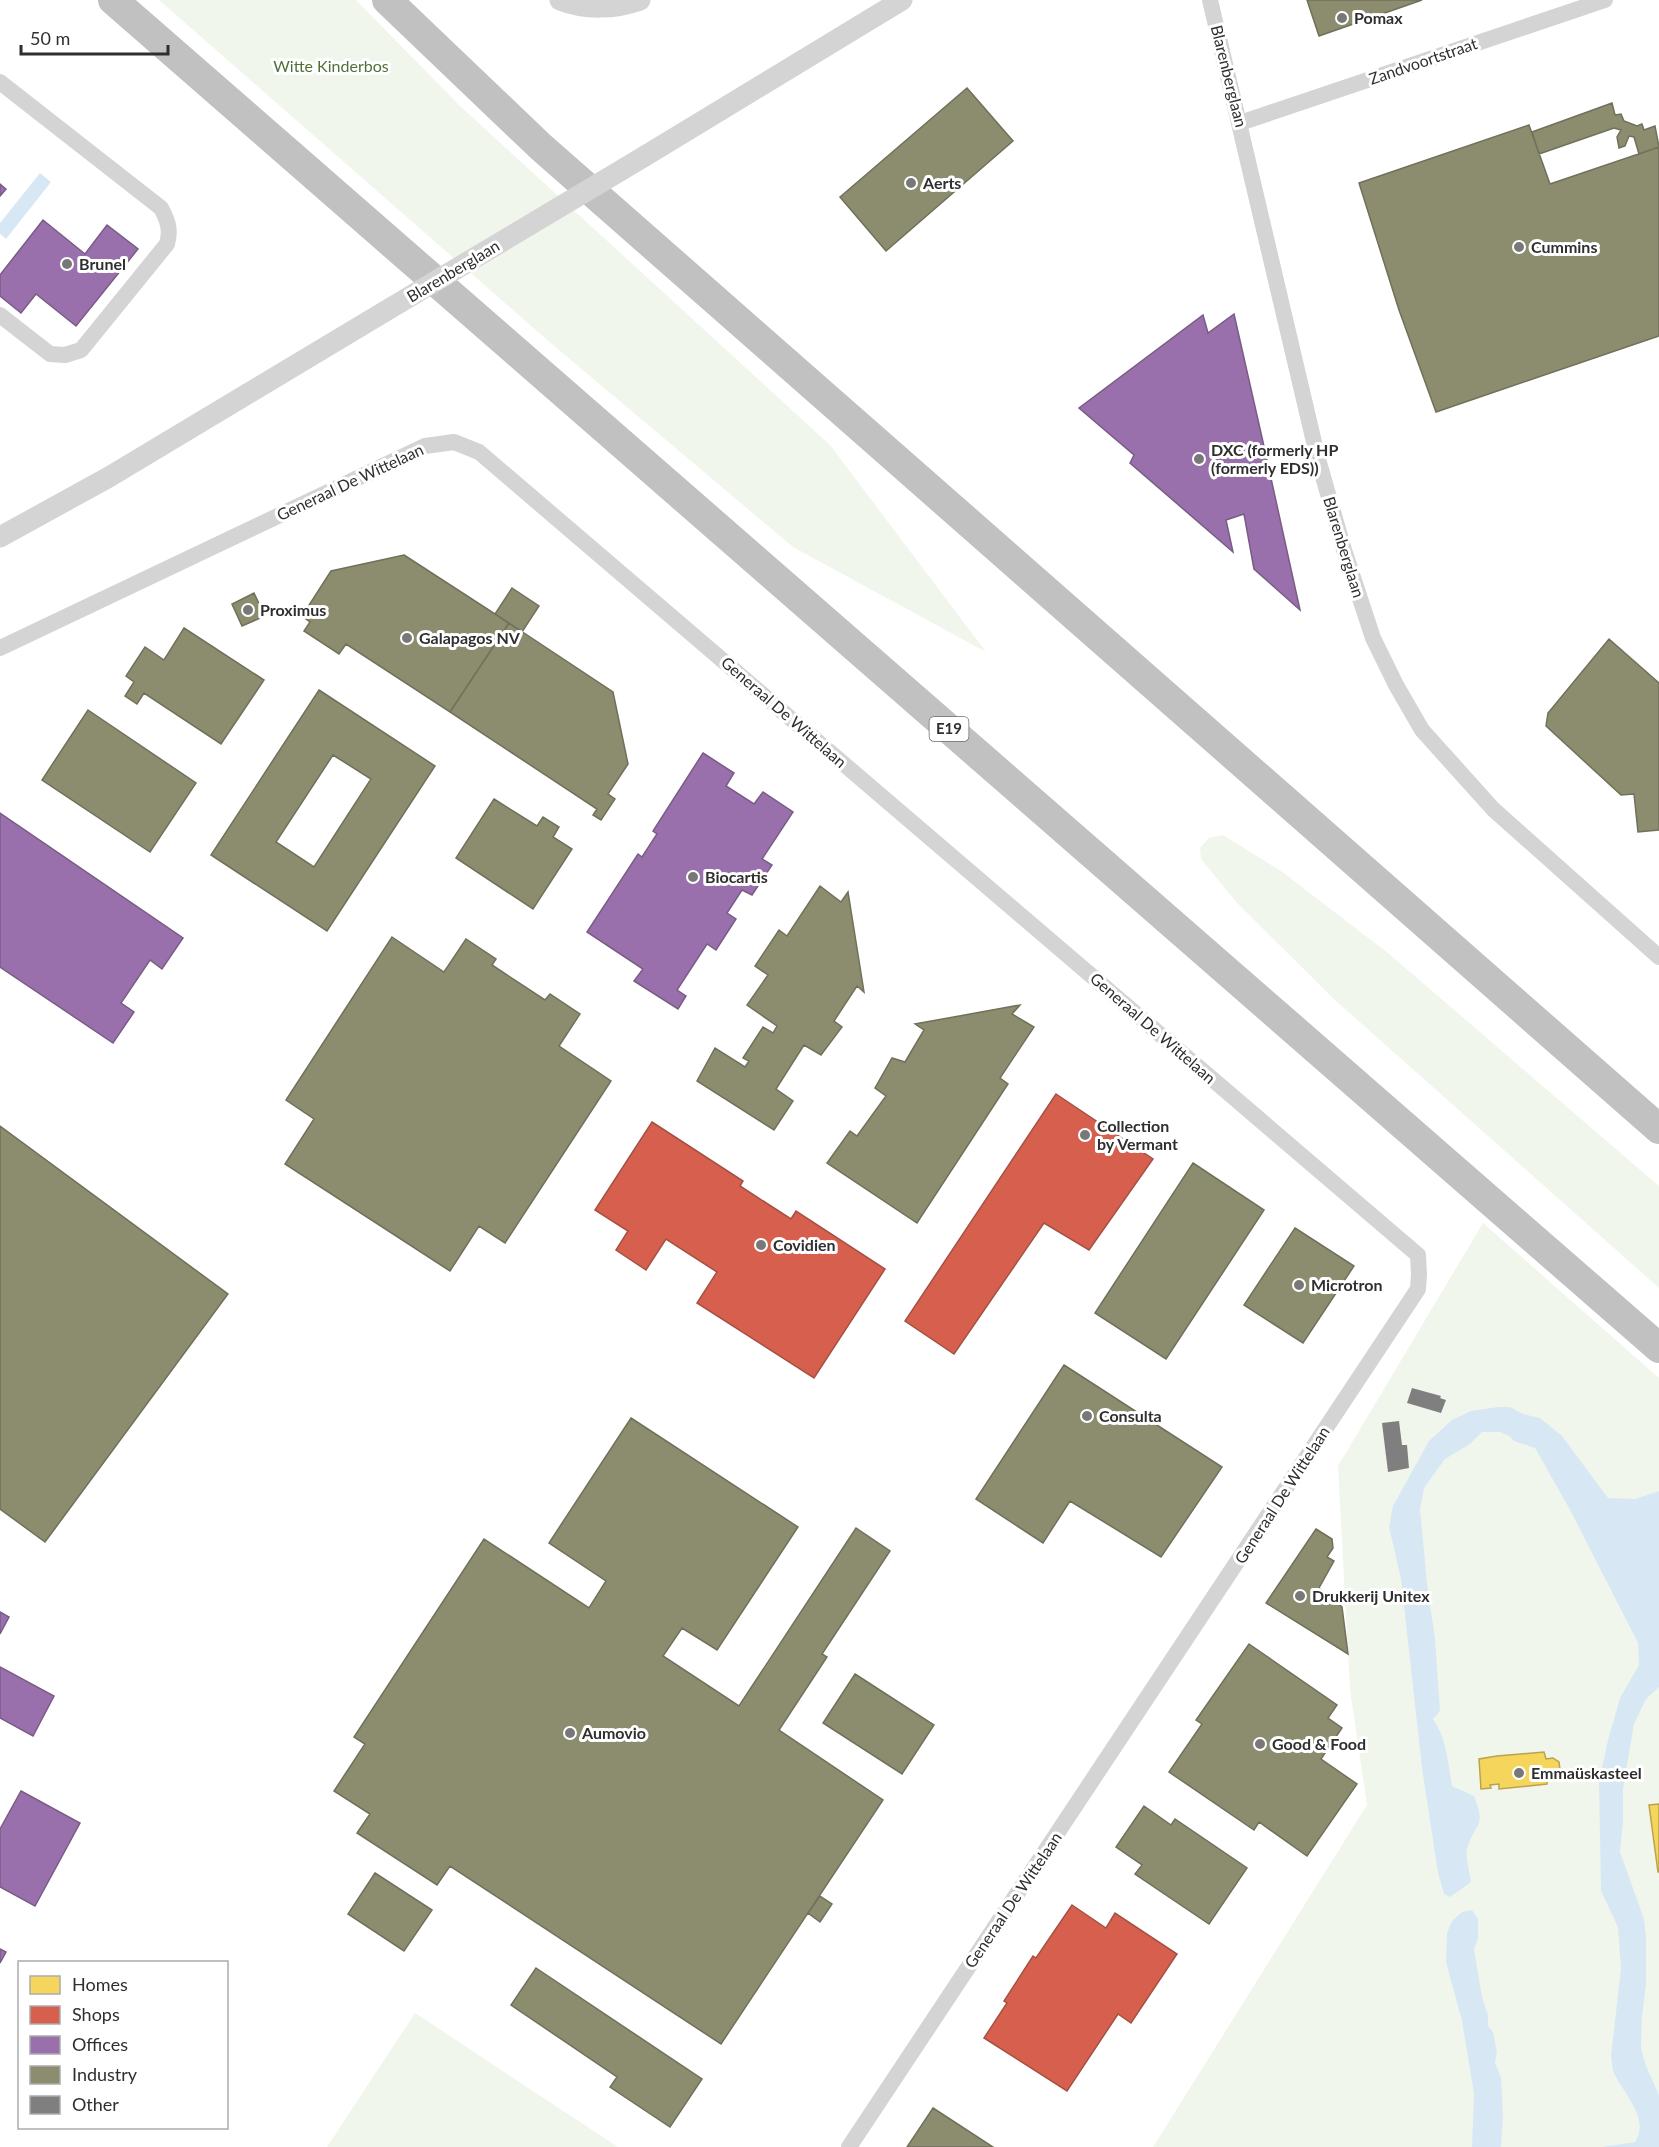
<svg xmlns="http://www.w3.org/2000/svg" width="1659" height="2147" font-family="Lato,sans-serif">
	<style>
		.green { fill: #f1f6ec }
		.water { fill: #d7e8f4 }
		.homes { fill: #f6d55c; stroke: #baa34e; stroke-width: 1.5 }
		.shops { fill: #d6604d; stroke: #a45144; stroke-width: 1.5 }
		.offices { fill: #9970ab; stroke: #795c86; stroke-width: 1.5 }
		.industry { fill: #8c8c6e; stroke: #70705b; stroke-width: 1.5; fill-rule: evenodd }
		.building { fill: #7f7f7f }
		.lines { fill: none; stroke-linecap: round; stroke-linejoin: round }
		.minor { stroke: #d4d4d4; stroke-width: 16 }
		.tertiary { stroke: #d4d4d4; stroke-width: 21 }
		.motorway { stroke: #c1c1c1; stroke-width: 30 }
		.tertiary-bridge { stroke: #d4d4d4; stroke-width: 21 }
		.poi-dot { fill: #787878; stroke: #fff; stroke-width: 2 }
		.labels { text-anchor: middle; stroke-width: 6; stroke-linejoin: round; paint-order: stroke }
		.shield { fill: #fff; stroke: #6d6d6d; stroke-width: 1.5 }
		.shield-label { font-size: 15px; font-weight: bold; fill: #2f2f2f }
		.poi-label { font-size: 16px; font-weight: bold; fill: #2f2f2f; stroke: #fff; text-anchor: start }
		.street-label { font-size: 16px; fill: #2f2f2f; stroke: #fff }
		.park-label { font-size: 16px; fill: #507038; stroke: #fff }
	</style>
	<rect width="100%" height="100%" fill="#fff"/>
	<path class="green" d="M159,0H356L460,106L830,445L986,652L793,547L546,339Z
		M1223,835L1281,871L1388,953L1659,1186V1288L1336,1001L1238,904L1201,859L1200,848L1209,838Z
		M1483,1223L1659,1378V2147H1153L1367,1805L1350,1690L1338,1466Z
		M415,2013L618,2147H327Z"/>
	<path class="water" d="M40,173L51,182L6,239L0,234V223Z
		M1498,1407H1510L1523,1414L1540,1418L1562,1436L1608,1498L1635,1499L1659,1491V1687L1646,1699L1634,1724L1623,1789V1822L1620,1852L1644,1919L1646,1937V1985L1642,2016L1641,2048L1646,2066L1659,2095V2147H1602L1635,2142C1651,2119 1622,2092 1613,2071C1612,2067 1612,2061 1611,2056L1621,1968L1618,1927L1601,1891L1599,1782L1608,1740L1620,1698L1639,1665L1638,1643L1569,1508L1535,1448L1514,1441L1509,1436L1500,1432H1482L1470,1444L1445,1459L1424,1488L1420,1509L1427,1583L1435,1639L1440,1711L1433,1719C1447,1739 1448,1763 1452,1786L1474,1796C1487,1828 1475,1822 1467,1849C1465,1858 1470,1872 1471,1882L1450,1897L1444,1894L1438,1873L1422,1768L1401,1579L1389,1527L1393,1506L1429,1441L1452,1420L1471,1411Z
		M1472,1910L1478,1919V1939L1474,1949L1482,1997L1488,2015V2026L1493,2032L1497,2053L1495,2062L1501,2078L1503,2116L1501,2147H1472L1474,2094L1462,2021L1446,1962L1447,1933L1452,1921L1462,1912Z"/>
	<path class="homes" d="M1544,1752L1546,1759L1553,1758L1559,1762L1560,1770L1555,1776H1548L1547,1784L1499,1789V1784L1490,1785L1491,1788L1481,1789L1479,1759L1497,1756Z
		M1659,1804V1872H1658L1649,1805Z"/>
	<path class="shops" d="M1056,1094L1153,1159L1089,1250L1044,1223L954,1354L905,1321Z
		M652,1122L743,1181L740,1186L791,1219L796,1211L885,1269L814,1378L697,1303L717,1272L666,1239L646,1270L616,1250L628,1231L595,1210Z
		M1072,1905L1106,1928L1115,1913L1177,1954L1131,2023L1118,2014L1067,2091L984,2038L1007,2003L1004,2001L1033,1956L1036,1958Z"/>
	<path class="offices" d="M0,184L6,189L0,196Z
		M43,220L85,254L107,225L138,249L76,326L36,294L21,313L0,296V275Z
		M1234,314L1263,442L1300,610L1254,569L1244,514L1226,520L1233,552L1130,463L1134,455L1079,408L1203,315L1208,333Z
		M703,753L734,773L726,786L754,804L763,792L793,812L762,859L772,865L752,895L742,890L727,913L736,919L716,950L707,944L677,990L686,996L678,1009L634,981L643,969L587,932L638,854L642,857L657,834L653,831Z
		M0,813L183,938L162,969L150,960L121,1003L134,1012L113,1043L0,967Z
		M0,1612L9,1617L0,1634Z
		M0,1667L54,1696L33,1736L0,1718Z
		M21,1791L80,1823L35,1906L0,1887V1829Z
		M0,1949L6,1952L0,1963Z"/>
	<path class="industry" d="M1307,0H1422L1319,36Z
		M967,88L1013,141L886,251L840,197Z
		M1612,103L1615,115L1621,114L1624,121L1637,126L1642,124L1644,130L1655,126L1659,147L1639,154L1634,137L1629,136L1625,146L1619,148L1617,137L1621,130L1614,128L1539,154L1532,132Z
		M1529,125L1550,184L1659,147V336L1436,412L1399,310L1359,183Z
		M404,555L509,623L450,712L346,644L339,654L304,631L310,622L302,616L331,571Z
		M512,588L539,606L522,632L495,614Z
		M254,593L265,616L242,626L232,604Z
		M509,623L613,692L628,764L608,794L615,799L601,820L593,815L597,809L450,712Z
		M184,628L264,680L221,744L144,693L137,704L125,696L134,682L126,676L145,647L164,660Z
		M1609,639L1659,683V830L1638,832L1634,794L1621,795L1546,726L1548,713Z
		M319,690L435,766L327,931L211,855ZM333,755L371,779L314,867L276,842Z
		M88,710L196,783L150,852L42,780Z
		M494,799L537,826L543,817L559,827L553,837L572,849L533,909L456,858Z
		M820,886L841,902L848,892L864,992L857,986L834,1021L842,1027L821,1055L804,1045L776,1089L793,1101L774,1130L697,1081L715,1048L745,1067L749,1061L743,1058L763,1027L773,1033L777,1026L747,1005L768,975L755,966L779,930L787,936Z
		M392,937L444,972L466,939L496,959L492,965L545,1000L550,994L580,1014L559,1046L611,1081L505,1243L479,1226L450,1271L285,1164L314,1119L286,1100Z
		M1020,1005L1012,1014L1034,1027L1000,1078L1008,1084L917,1223L827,1163L850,1131L857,1136L886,1096L875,1088L892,1058L905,1062L924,1030L915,1024Z
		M0,1126L228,1294L45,1542L0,1509Z
		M1193,1163L1264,1210L1166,1359L1095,1313Z
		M1295,1228L1354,1266L1303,1343L1244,1305Z
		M1064,1365L1222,1467L1161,1557L1070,1501L1043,1543L976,1499Z
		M631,1418L798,1527L717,1650L682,1628L663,1656L739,1706L856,1528L890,1551L822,1654L827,1657L779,1730L883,1800L721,2044L450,1866L437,1885L357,1833L370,1814L334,1791L365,1744L354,1737L484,1539L589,1608L606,1581L549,1543Z
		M1316,1529L1332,1539L1333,1548L1327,1557L1334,1561L1319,1588L1342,1607L1348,1654L1266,1603Z
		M1249,1644L1337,1705L1328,1718L1342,1728L1321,1759L1357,1784L1307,1856L1259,1822L1254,1830L1169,1772L1202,1724L1196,1720Z
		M855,1674L934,1725L902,1774L823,1723Z
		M1144,1806L1171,1825L1175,1819L1247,1868L1209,1924L1135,1874L1142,1865L1116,1847Z
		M375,1873L432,1910L404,1951L348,1914Z
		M820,1896L832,1904L820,1922L808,1913Z
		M536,1968L702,2079L670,2127L610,2087L617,2077L511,2005Z
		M933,2108L993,2147H907Z"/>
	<path class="building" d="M1412,1388L1441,1396L1440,1398L1446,1400L1441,1413L1407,1403Z
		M1399,1421L1402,1445H1407L1409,1468L1388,1472L1382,1423Z"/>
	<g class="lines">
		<path class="minor" d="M1210,0L1318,459L1344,550L1373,638L1396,685L1422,730L1493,809L1659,957
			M0,82L161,208C168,221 171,230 167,244L81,350L65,355L50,354L0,315
			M1240,123L1605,0
			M0,648L425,446L454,442L479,452L1418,1255L1419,1274L1418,1289L849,2147"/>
		<path class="tertiary" d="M560,0C585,10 615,9 640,0
			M645,156L902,0
			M0,537L109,477L384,312"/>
		<path class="motorway" d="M113,0L1659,1348
			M387,0L541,147L1659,1129"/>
		<path class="tertiary-bridge" d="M384,312L645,156"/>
	</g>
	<g class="poi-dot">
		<circle cx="1342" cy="18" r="6"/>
		<circle cx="911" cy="183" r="6"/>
		<circle cx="1519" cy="247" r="6"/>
		<circle cx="67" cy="264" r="6"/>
		<circle cx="1199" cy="459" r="6"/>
		<circle cx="248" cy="610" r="6"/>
		<circle cx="407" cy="638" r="6"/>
		<circle cx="693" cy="877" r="6"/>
		<circle cx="1085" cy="1135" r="6"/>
		<circle cx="761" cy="1245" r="6"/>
		<circle cx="1299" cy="1285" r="6"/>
		<circle cx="1087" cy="1416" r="6"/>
		<circle cx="1300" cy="1596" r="6"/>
		<circle cx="570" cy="1733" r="6"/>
		<circle cx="1260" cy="1744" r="6"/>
		<circle cx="1519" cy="1773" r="6"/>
	</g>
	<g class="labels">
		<rect class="shield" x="929.5" y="717" width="39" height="24" rx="4.5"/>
		<g class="shield-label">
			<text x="949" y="734">E19</text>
		</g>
		<g class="poi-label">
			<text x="1354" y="24">Pomax</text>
			<text x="923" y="189">Aerts</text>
			<text x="1531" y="253">Cummins</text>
			<text x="79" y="270">Brunel</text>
			<text x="1211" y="456">DXC (formerly HP<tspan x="1211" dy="18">(formerly EDS))</tspan></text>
			<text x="260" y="616">Proximus</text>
			<text x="419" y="644">Galapagos NV</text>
			<text x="705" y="883">Biocartis</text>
			<text x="1097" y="1132">Collection<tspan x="1097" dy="18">by Vermant</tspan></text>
			<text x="773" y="1251">Covidien</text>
			<text x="1311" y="1291">Microtron</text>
			<text x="1099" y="1422">Consulta</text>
			<text x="1312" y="1602">Drukkerij Unitex</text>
			<text x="582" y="1739">Aumovio</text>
			<text x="1272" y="1750">Good &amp; Food</text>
			<text x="1531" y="1779">Emmaüskasteel</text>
		</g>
		<g class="street-label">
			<text transform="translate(1423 61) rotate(-19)" y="6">Zandvoortstraat</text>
			<text transform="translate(1229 76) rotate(76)" y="6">Blarenberglaan</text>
			<text transform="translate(453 271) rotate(-31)" y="6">Blarenberglaan</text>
			<text transform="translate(350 482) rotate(-25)" y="6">Generaal De Wittelaan</text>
			<text transform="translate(1344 547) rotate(73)" y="6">Blarenberglaan</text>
			<text transform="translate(784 712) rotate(41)" y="6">Generaal De Wittelaan</text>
			<text transform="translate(1153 1028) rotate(41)" y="6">Generaal De Wittelaan</text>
			<text transform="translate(1282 1495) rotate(-57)" y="6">Generaal De Wittelaan</text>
			<text transform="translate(1013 1900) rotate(-56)" y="6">Generaal De Wittelaan</text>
		</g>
		<g class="park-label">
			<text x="331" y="72">Witte Kinderbos</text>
		</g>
	</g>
	<rect x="18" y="1961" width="210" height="168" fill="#ffffff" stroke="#acacac" stroke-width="1.5"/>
	<rect x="30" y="1976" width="30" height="18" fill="#f6d55c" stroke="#acacac" stroke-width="1.5"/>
	<text x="72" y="1991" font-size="18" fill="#2f2f2f">Homes</text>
	<rect x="30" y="2006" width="30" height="18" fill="#d6604d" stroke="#acacac" stroke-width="1.5"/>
	<text x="72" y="2021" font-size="18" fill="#2f2f2f">Shops</text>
	<rect x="30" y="2036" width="30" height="18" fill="#9970ab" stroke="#acacac" stroke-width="1.5"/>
	<text x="72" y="2051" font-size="18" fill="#2f2f2f">Offices</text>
	<rect x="30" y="2066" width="30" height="18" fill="#8c8c6e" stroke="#acacac" stroke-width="1.5"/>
	<text x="72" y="2081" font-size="18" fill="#2f2f2f">Industry</text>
	<rect x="30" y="2096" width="30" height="18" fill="#7f7f7f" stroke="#acacac" stroke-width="1.5"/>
	<text x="72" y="2111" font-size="18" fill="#2f2f2f">Other</text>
	<path d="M21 45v9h147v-9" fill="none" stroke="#2f2f2f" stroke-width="3"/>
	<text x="30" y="45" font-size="18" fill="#2f2f2f" stroke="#ffffff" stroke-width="4.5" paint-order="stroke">50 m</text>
</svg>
